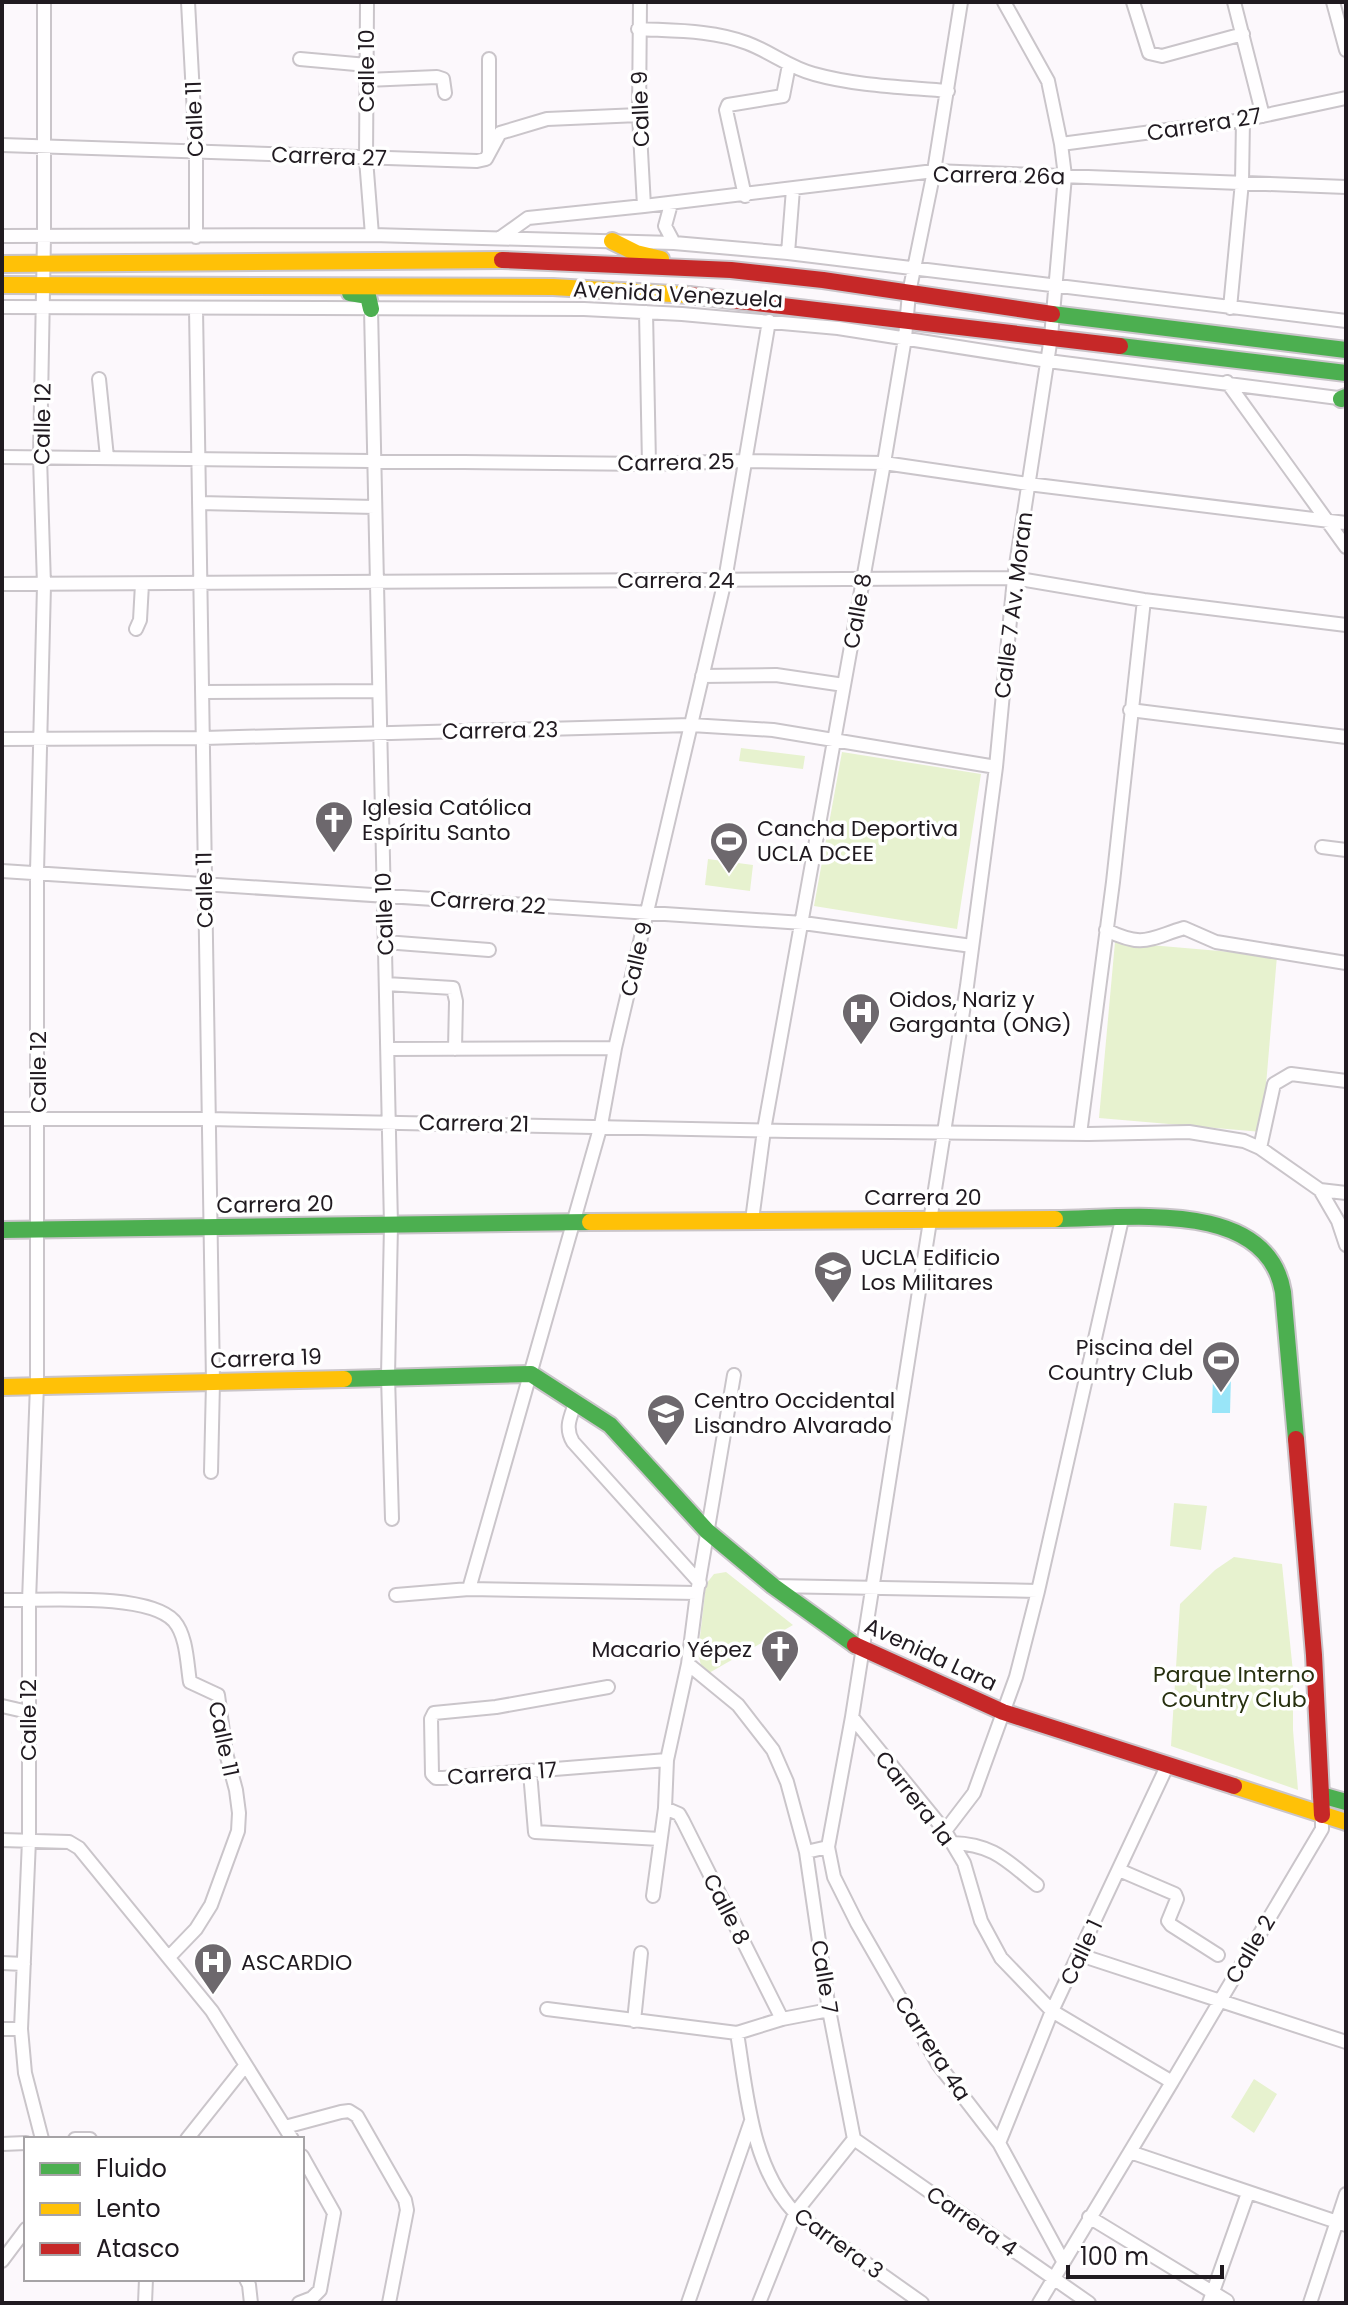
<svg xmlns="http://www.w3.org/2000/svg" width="1348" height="2305" font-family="Poppins,sans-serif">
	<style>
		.green { fill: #e7f2cf }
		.water { fill: #99e5f8 }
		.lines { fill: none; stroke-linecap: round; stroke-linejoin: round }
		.street-casing { stroke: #cac5ca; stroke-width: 16 }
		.fast-casing { stroke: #cac5ca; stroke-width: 20 }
		.slow-casing { stroke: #cac5ca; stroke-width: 20 }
		.jam-casing { stroke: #cac5ca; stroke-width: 20 }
		.street { stroke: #fffeff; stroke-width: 12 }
		.fast { stroke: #4caf50; stroke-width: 16 }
		.slow { stroke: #ffc107; stroke-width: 16 }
		.jam { stroke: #c62828; stroke-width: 16 }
		.labels { text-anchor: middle; stroke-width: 7; stroke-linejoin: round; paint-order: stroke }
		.street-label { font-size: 22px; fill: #201a20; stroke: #fff }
		.poi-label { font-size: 22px; fill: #201a20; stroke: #fff; text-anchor: start }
		.park-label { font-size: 22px; fill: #27300f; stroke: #fff }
	</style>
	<rect width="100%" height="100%" fill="#fcf8fc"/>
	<path class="green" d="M741,748L805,756L803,769L739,761Z
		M842,752L981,774L957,929L814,906Z
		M708,859L753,865L750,891L705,885Z
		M1115,942L1277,956L1262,1132L1099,1118Z
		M1174,1503L1207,1506L1201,1550L1170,1546Z
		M1234,1557L1282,1564L1293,1672V1730L1298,1790L1171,1746L1180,1604L1215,1570Z
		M726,1572L793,1625L709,1673L701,1665L698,1654L706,1584L714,1574Z
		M1254,2079L1277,2094L1254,2133L1231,2117Z"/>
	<path class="water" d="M1213,1374L1231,1375L1230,1413H1212Z"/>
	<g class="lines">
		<defs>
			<path id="street" d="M188,2L196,151V237
				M367,2L366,159L372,235
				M640,2L639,115L644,206L934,171L1346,187
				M1004,2L1048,81L1061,144L1065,176L1051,337L1014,578L996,767L967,986L852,1717L945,1831L964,1863L981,1921L1001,1958L1052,2011L1172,2082L1039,2303
				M1133,2L1149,53L1162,56L1243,34
				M1234,2L1263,116
				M1333,2L1346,50
				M638,29C675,31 712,30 747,43C771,52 790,68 814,74C857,86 904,87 948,91
				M300,59L367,65
				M489,59V152
				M366,80L437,77L443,79L445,93
				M1061,144L1243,120L1346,98
				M2,145L477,161L486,159L500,133L547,119L639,115
				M745,196L726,110L728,105L783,96L789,65
				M671,204L665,226L674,243
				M2,236L372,235L674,243L788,253L1346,321
				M500,238L528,218L644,206
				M788,253L793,189
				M2,307L584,309L682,314L838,328L1048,361L1346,399
				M1230,308L1242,182L1243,120
				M196,309L213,1382L211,1472
				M371,309L391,1225L388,1376L392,1519
				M646,312L649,464
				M99,379L107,457
				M1227,382L1346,547
				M2,457L649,464L745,461L884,463L1028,484L1346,523
				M199,503L375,507
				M2,584L1014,578L1144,600L1346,625
				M136,629L140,620L142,584
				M702,676L776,675L844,685
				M202,692L378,691
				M1130,710L1346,737
				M2,739L204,738L691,725L773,730L996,767
				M1322,847L1346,850
				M2,871L803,923L972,946
				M1106,930C1144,948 1148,939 1184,928L1216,942L1346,963
				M385,942L489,950
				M386,984L453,988L456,1001L455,1049
				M388,1049L615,1048
				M2,1119H208L789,1131L1088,1134L1189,1132L1244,1141L1260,1148L1320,1190L1338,1221L1346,1245
				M1080,1134L1113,882L1144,600
				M1260,1148L1274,1084L1291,1074L1346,1081
				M1320,1190L1346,1193
				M752,1220L764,1130L884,463L905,338L909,293L934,171L961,2
				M576,1401C571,1416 564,1427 573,1442L700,1583
				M773,1586L1038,1591
				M469,1589L601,1125L615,1048L725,580L769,321
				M396,1595L469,1589L697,1593
				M2,1600C42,1601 147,1592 174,1621C187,1636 187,1664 190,1682L218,1695L226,1753L236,1790L239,1813L238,1831L211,1905L196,1929L169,1957
				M688,1664L738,1705L773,1750L787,1782L806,1852L829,2010L854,2139L795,2213L759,2303
				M608,1687L496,1707L434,1713L431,1719L432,1774L436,1778H443L667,1760
				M2,1706L28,1712
				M530,1772L535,1832L660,1839
				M665,1808L679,1814L683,1821L782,2019
				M945,1831L974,1793L1016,1677L1038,1591L1122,1219
				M2,1840L69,1842L79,1848L212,2011L292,2139
				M952,1843C993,1844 1007,1861 1037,1885
				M828,1847L852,1717
				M806,1852L828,1847L834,1877L857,1923L938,2064L999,2143L1063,2261
				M1119,1870L1175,1894L1177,1899L1168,1921L1171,1925L1218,1955
				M653,1896L665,1808L667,1760L688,1664L697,1593L734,1375
				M1080,1955L1346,2042
				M2,1963L24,1964
				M547,2009L737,2033L782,2019L829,2010
				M634,2021L641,1953
				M2,2029H21
				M737,2033C747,2094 751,2166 795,2213L922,2303
				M1172,2082L1322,1829V1815
				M285,2127L341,2112L349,2111L357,2116L405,2200L407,2210L389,2303
				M42,2139L25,2073L21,2029L29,1840V1601L37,1385V872L44,585L40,457L44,236V2
				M75,2139H90
				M187,2139L245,2066
				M854,2139L1089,2303
				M999,2143L1052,2011L1168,1764
				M2,2144L26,2143
				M1130,2152L1346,2225
				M1089,2217L1227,2301
				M2,2261L26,2229
				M246,2279L249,2285L251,2303
				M145,2303L146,2279
				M299,2303L312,2298L320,2290L334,2213L302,2156
				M688,2303L751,2121
				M1209,2303L1248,2193
				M1310,2303L1346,2194"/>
			<path id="fast" d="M350,293L368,296L371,309
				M1052,314L1346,350
				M1120,346L1346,373
				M1341,399L1346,397
				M1055,1219C1125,1219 1267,1197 1283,1292L1296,1439
				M2,1230L590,1222
				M344,1379L531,1374L610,1425L707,1531L773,1586L855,1645
				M1321,1795L1346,1802"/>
			<path id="slow" d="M612,241L636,253L661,259
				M2,264L502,260
				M2,285L553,287L689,295
				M590,1222L1055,1219
				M2,1387L344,1379
				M1234,1786L1346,1822"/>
			<path id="jam" d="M502,260L731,270L823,280L1052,314
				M689,295L1120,346
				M1296,1439L1314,1655L1322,1815
				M855,1645L1003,1712L1234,1786"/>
		</defs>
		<use href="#street" class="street-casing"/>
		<use href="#fast" class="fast-casing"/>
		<use href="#slow" class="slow-casing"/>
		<use href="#jam" class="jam-casing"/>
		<use href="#street" class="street"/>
		<use href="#fast" class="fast"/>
		<use href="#slow" class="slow"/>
		<use href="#jam" class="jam"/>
	</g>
	<defs>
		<symbol id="church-pin" viewBox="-11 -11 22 30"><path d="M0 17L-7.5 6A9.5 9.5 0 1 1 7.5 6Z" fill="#6d686d" stroke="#fff"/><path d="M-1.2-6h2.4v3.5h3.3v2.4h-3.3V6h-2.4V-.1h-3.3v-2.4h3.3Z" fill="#fff"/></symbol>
		<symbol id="stadium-pin" viewBox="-11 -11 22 30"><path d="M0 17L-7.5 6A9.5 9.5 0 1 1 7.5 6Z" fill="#6d686d" stroke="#fff"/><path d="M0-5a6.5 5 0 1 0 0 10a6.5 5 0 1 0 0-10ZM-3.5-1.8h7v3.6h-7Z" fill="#fff"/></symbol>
		<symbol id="hospital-pin" viewBox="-11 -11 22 30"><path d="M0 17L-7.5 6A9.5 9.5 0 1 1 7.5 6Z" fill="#6d686d" stroke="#fff"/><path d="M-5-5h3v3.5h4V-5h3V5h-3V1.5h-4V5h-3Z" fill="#fff"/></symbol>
		<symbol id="university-pin" viewBox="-11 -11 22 30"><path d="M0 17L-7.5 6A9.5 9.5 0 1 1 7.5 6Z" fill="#6d686d" stroke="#fff"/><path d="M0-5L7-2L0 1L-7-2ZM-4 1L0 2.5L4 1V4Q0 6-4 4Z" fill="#fff"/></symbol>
	</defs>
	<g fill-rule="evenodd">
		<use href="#church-pin" x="312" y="798" width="44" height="60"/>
		<use href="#stadium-pin" x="707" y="819" width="44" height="60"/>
		<use href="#hospital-pin" x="839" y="990" width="44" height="60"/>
		<use href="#university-pin" x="811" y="1248" width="44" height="60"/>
		<use href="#stadium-pin" x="1199" y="1338" width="44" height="60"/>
		<use href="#university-pin" x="644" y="1391" width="44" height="60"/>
		<use href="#church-pin" x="758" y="1627" width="44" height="60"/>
		<use href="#hospital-pin" x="191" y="1940" width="44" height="60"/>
	</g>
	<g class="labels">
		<g class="street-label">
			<text transform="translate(366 71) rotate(-90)" y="8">Calle 10</text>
			<text transform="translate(640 109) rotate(-92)" y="8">Calle 9</text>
			<text transform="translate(194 119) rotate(-92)" y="8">Calle 11</text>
			<text transform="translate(1204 124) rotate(-9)" y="8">Carrera 27</text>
			<text transform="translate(329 156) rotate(2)" y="8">Carrera 27</text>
			<text transform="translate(999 175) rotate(1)" y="8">Carrera 26a</text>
			<text transform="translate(678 294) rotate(3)" y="8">Avenida Venezuela</text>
			<text transform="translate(42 424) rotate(-89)" y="8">Calle 12</text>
			<text transform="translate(676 462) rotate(-1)" y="8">Carrera 25</text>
			<text x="676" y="588">Carrera 24</text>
			<text transform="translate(1013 605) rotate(-83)" y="8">Calle 7 Av. Moran</text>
			<text transform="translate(857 611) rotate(-80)" y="8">Calle 8</text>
			<text transform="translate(500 730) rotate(-1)" y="8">Carrera 23</text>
			<text transform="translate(204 890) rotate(-91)" y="8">Calle 11</text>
			<text transform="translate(488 902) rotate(4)" y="8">Carrera 22</text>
			<text transform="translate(384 914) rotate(-92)" y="8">Calle 10</text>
			<text transform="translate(636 959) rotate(-77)" y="8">Calle 9</text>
			<text transform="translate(38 1072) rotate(-90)" y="8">Calle 12</text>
			<text transform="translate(474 1123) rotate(1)" y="8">Carrera 21</text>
			<text x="923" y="1205">Carrera 20</text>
			<text transform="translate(275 1204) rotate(-1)" y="8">Carrera 20</text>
			<text transform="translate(266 1358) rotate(-2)" y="8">Carrera 19</text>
			<text transform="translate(931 1654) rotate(25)" y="8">Avenida Lara</text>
			<text transform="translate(28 1720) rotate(-90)" y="8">Calle 12</text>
			<text transform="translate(224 1739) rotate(78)" y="8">Calle 11</text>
			<text transform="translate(502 1773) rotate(-4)" y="8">Carrera 17</text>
			<text transform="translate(915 1798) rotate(52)" y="8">Carrera 1a</text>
			<text transform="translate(727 1909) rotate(63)" y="8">Calle 8</text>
			<text transform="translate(1250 1949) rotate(-59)" y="8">Calle 2</text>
			<text transform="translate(1081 1952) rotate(-65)" y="8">Calle 1</text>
			<text transform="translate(825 1977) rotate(81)" y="8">Calle 7</text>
			<text transform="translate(933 2048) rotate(57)" y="8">Carrera 4a</text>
			<text transform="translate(972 2221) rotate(35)" y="8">Carrera 4</text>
			<text transform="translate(839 2243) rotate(36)" y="8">Carrera 3</text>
		</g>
		<g class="poi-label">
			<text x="362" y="815">Iglesia Católica<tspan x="362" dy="25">Espíritu Santo</tspan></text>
			<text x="757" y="836">Cancha Deportiva<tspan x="757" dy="25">UCLA DCEE</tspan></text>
			<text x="889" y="1007">Oidos, Nariz y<tspan x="889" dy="25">Garganta (ONG)</tspan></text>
			<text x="861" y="1265">UCLA Edificio<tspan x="861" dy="25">Los Militares</tspan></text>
			<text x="1193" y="1355" text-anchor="end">Piscina del<tspan x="1193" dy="25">Country Club</tspan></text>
			<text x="694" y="1408">Centro Occidental<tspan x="694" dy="25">Lisandro Alvarado</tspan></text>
			<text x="752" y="1657" text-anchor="end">Macario Yépez</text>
			<text x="241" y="1970">ASCARDIO</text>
		</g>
		<g class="park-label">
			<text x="1234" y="1682">Parque Interno<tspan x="1234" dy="25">Country Club</tspan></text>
		</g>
	</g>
	<rect width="1348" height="2305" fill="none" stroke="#201a20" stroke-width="8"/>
	<rect x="24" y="2137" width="280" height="144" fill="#ffffff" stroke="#a6a3a6" stroke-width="2"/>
	<rect x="40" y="2163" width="40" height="12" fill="#4caf50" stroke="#a6a3a6" stroke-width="2"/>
	<text x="96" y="2177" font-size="24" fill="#201a20">Fluido</text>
	<rect x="40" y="2203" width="40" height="12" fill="#ffc107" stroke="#a6a3a6" stroke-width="2"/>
	<text x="96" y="2217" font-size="24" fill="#201a20">Lento</text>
	<rect x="40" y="2243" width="40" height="12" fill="#c62828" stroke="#a6a3a6" stroke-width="2"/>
	<text x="96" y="2257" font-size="24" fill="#201a20">Atasco</text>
	<path d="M1068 2265v12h154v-12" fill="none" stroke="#201a20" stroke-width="4"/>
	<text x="1080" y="2265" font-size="24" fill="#201a20" stroke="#ffffff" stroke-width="6" paint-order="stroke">100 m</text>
</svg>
